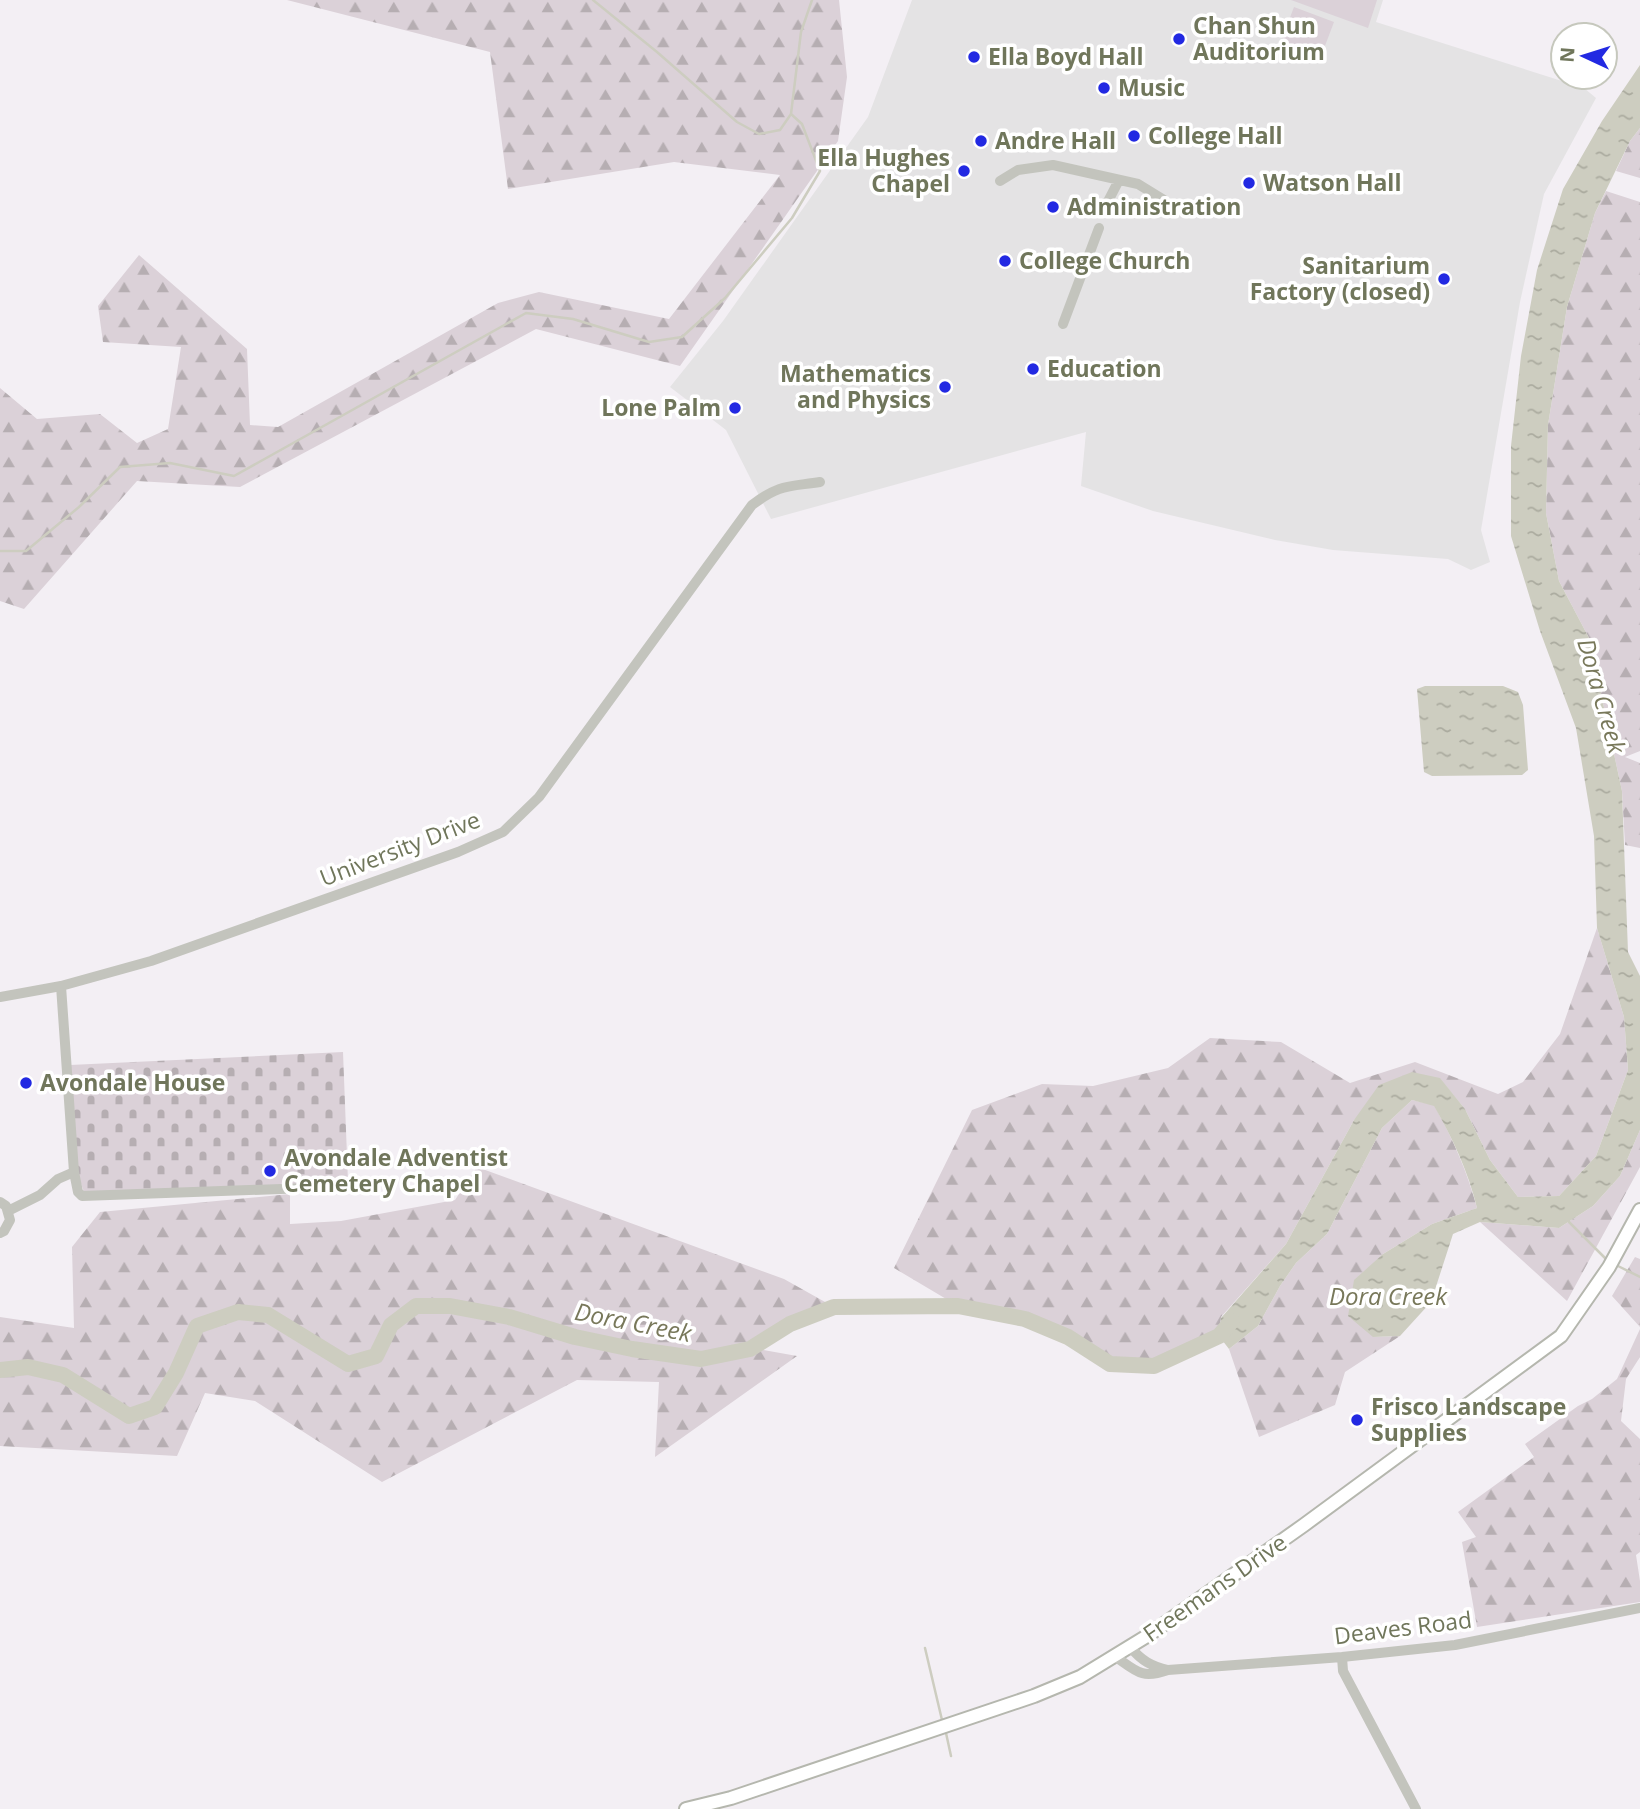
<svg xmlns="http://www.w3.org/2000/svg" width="1640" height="1809" font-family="'Open Sans',sans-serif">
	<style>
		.built { fill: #e4e3e4 }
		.green { fill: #dbd1d8 }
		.forest { fill: url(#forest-firs) }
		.cemetery { fill: url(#cemetery-stones) }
		.water { fill: url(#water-ripples) }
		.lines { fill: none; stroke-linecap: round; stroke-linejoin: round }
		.stream { stroke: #cdcdc0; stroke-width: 2.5 }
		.river { stroke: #cdcdc0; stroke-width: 16 }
		.major-casing { stroke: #b5b7ae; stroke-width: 16 }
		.minor { stroke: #c3c4bd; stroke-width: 10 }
		.major { stroke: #fff; stroke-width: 12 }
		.poi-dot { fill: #2229e2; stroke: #fff; stroke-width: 2.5 }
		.labels { text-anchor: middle; stroke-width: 7; stroke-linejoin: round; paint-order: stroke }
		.poi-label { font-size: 23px; font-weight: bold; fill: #70765b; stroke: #fff; text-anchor: start }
		.street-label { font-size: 23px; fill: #70765b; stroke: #fff }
		.water-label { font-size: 24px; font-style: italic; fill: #78785a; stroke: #fff }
	</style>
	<defs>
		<pattern id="forest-firs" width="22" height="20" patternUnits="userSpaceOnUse" patternTransform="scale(1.75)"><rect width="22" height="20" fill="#dbd1d8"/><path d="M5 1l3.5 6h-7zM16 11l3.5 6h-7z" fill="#b6aeb2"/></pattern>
		<pattern id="cemetery-stones" width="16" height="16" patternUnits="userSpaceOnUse" patternTransform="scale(1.75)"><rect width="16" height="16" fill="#dbd1d8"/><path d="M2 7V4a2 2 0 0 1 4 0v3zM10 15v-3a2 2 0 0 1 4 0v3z" fill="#b6aeb2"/></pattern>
		<pattern id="water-ripples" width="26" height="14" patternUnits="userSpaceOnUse" patternTransform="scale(1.75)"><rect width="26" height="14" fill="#cdcdc0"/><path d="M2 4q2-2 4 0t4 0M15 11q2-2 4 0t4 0" fill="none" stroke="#abab9f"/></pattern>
	</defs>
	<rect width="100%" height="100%" fill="#f3eff4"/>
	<path class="built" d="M912,0H1383L1376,22L1584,88L1596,98L1544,194L1520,302L1481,530L1490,562L1471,570L1448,559L1333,550L1275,540L1153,511L1081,486L1086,432L771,519L726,430L670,387L723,321L868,117Z"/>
	<path class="green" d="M1291,0H1377L1368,28Z
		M1294,7L1334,22L1320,59L1280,44Z"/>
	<path class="forest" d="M287,0H839L847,77L838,141L680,366L536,329L240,487L137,481L24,609L0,601V388L37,419L100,414L137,443L168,429L181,347L103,342L98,306L139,255L247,349L250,425L278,427L498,303L539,292L669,319L780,175L674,162L508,189L490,52Z
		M1640,128V178L1616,171L1630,141Z
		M1606,191L1640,202V751L1625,757L1640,763V848L1625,845L1622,791L1589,638L1559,581L1546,513L1548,425L1567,307L1595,213Z
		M1597,928L1624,1017L1628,1070L1596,1156L1559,1196L1518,1197L1490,1160L1465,1109L1440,1079L1354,1120L1286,1244L1221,1317L1219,1336L1154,1366L1110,1364L1068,1337L1025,1319L958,1306L894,1268L972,1110L1042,1084L1093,1086L1168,1068L1210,1038L1281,1042L1350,1083L1415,1062L1498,1094L1523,1082L1560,1034Z
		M1412,1100L1434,1105C1453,1139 1467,1171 1477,1208L1432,1224L1383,1254L1373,1337L1400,1336L1345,1372L1335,1405L1259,1437L1229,1349L1258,1326L1280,1286L1296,1263L1327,1234L1382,1128Z
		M1640,1130V1167L1567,1301L1480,1222L1559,1228L1593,1206L1620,1176Z
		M477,1167L784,1279L834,1307L790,1324L752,1348L797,1356L655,1457L659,1382L577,1380L382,1482L255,1401L205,1393L177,1456L0,1446V1317L74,1328L72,1247L100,1212L290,1194V1224L341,1221L455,1200Z
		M1635,1257L1640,1259V1327L1612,1296Z
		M1640,1329V1357L1626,1379L1621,1421L1640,1439V1552L1636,1555L1640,1581V1602L1477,1627L1462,1542L1476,1537L1458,1512L1534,1457L1525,1444L1578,1406L1592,1399L1617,1379Z"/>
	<path class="cemetery" d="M343,1052L348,1182L89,1195L84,1192L78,1175L70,1065Z"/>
	<path class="water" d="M1640,65V128L1630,141L1595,213L1567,307L1548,425L1546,513L1559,581L1589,638L1622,791L1628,952L1640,976V1130L1620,1176L1593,1206L1559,1228L1480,1222L1453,1234L1431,1302L1400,1336L1373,1337L1348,1316L1354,1280L1383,1254L1432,1224L1477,1208C1468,1171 1453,1139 1434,1106L1412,1100L1382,1128L1327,1234L1296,1263L1280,1286L1258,1326L1229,1349L1219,1336L1221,1318L1286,1244L1354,1120L1379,1085L1412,1072L1440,1078L1465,1109L1490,1160L1518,1197L1559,1196L1596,1156L1628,1070L1624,1017L1597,928L1594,836L1576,728L1540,631L1511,536V446L1521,356L1537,270L1563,189L1602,121Z
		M1425,686H1503L1518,692L1523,705L1528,770L1522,775L1432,776L1424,772L1417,689Z"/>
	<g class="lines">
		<path class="stream" d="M593,0L657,52L737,122L759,134L780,130L791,114L801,32L812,0
			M0,551H26L79,507L120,467L170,463L234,476L526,313L573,319L649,342L682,337L725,298L792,218L820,171L802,124L791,114
			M1569,1222L1606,1259
			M1618,1266L1640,1277
			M925,1648L942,1720
			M946,1733L951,1756"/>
		<path class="river" d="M0,1370L28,1367L63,1375L129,1416L155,1407L176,1373L197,1326L238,1312L268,1315L348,1364L376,1356L391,1325L416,1306H450L509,1317L575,1337L632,1349L701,1359L750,1349L790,1324L834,1307L958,1306L1025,1319L1068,1337L1110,1364L1154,1366L1219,1336L1232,1321"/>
		<defs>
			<path id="major" d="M686,1809L731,1798L1034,1696L1080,1677L1147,1636L1304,1525L1561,1336L1609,1267L1640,1210"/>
		</defs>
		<use href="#major" class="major-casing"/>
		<path class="minor" d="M1000,181L1018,170L1053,165L1138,184L1164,200
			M1103,211L1119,180
			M1063,324L1099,228
			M61,986L74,1172L78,1192L82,1196L335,1187
			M0,997L61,986L151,961L458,852L503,832L539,797L752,505C780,484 787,487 820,482
			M0,1202L6,1206L10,1220L4,1231L0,1233
			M8,1211L40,1195L58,1179L74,1172
			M1130,1647C1142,1661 1151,1666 1168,1670
			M1116,1657C1137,1672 1142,1679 1168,1670L1342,1657L1455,1645L1640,1608
			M1342,1657L1343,1671L1416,1809"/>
		<use href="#major" class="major"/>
	</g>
	<g class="poi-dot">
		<circle cx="1179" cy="39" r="7"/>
		<circle cx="974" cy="57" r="7"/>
		<circle cx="1104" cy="88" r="7"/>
		<circle cx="1134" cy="136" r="7"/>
		<circle cx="981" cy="141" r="7"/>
		<circle cx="964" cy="171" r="7"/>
		<circle cx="1249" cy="183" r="7"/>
		<circle cx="1053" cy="207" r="7"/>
		<circle cx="1005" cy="261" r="7"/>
		<circle cx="1444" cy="279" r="7"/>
		<circle cx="1033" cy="369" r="7"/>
		<circle cx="945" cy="387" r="7"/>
		<circle cx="735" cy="408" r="7"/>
		<circle cx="26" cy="1083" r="7"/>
		<circle cx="270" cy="1171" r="7"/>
		<circle cx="1357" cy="1420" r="7"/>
	</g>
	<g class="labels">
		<g class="poi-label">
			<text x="1193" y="34">Chan Shun<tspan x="1193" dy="26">Auditorium</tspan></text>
			<text x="988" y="65">Ella Boyd Hall</text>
			<text x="1118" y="96">Music</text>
			<text x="1148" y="144">College Hall</text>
			<text x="995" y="149">Andre Hall</text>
			<text x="950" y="166" text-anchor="end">Ella Hughes<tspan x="950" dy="26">Chapel</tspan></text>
			<text x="1263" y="191">Watson Hall</text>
			<text x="1067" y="215">Administration</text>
			<text x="1019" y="269">College Church</text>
			<text x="1430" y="274" text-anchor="end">Sanitarium<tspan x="1430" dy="26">Factory (closed)</tspan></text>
			<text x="1047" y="377">Education</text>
			<text x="931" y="382" text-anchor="end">Mathematics<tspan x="931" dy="26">and Physics</tspan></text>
			<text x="721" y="416" text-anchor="end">Lone Palm</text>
			<text x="40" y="1091">Avondale House</text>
			<text x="284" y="1166">Avondale Adventist<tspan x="284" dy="26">Cemetery Chapel</tspan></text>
			<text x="1371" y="1415">Frisco Landscape<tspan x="1371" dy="26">Supplies</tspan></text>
		</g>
		<g class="street-label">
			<text transform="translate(400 849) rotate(-21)" y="8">University Drive</text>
			<text transform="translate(1215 1588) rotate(-35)" y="8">Freemans Drive</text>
			<text transform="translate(1403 1628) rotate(-7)" y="8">Deaves Road</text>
		</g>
		<g class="water-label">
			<text transform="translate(1601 696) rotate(74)" y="8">Dora Creek</text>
			<text x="1388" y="1305">Dora Creek</text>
			<text transform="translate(633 1323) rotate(11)" y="8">Dora Creek</text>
		</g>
	</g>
	<g transform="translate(1584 56) rotate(274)"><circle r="33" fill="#ffffff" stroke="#c6c8bd" stroke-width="2"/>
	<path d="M0-5L12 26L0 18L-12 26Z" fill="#2229e2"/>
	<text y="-10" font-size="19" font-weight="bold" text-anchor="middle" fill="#70765b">N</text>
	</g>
</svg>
